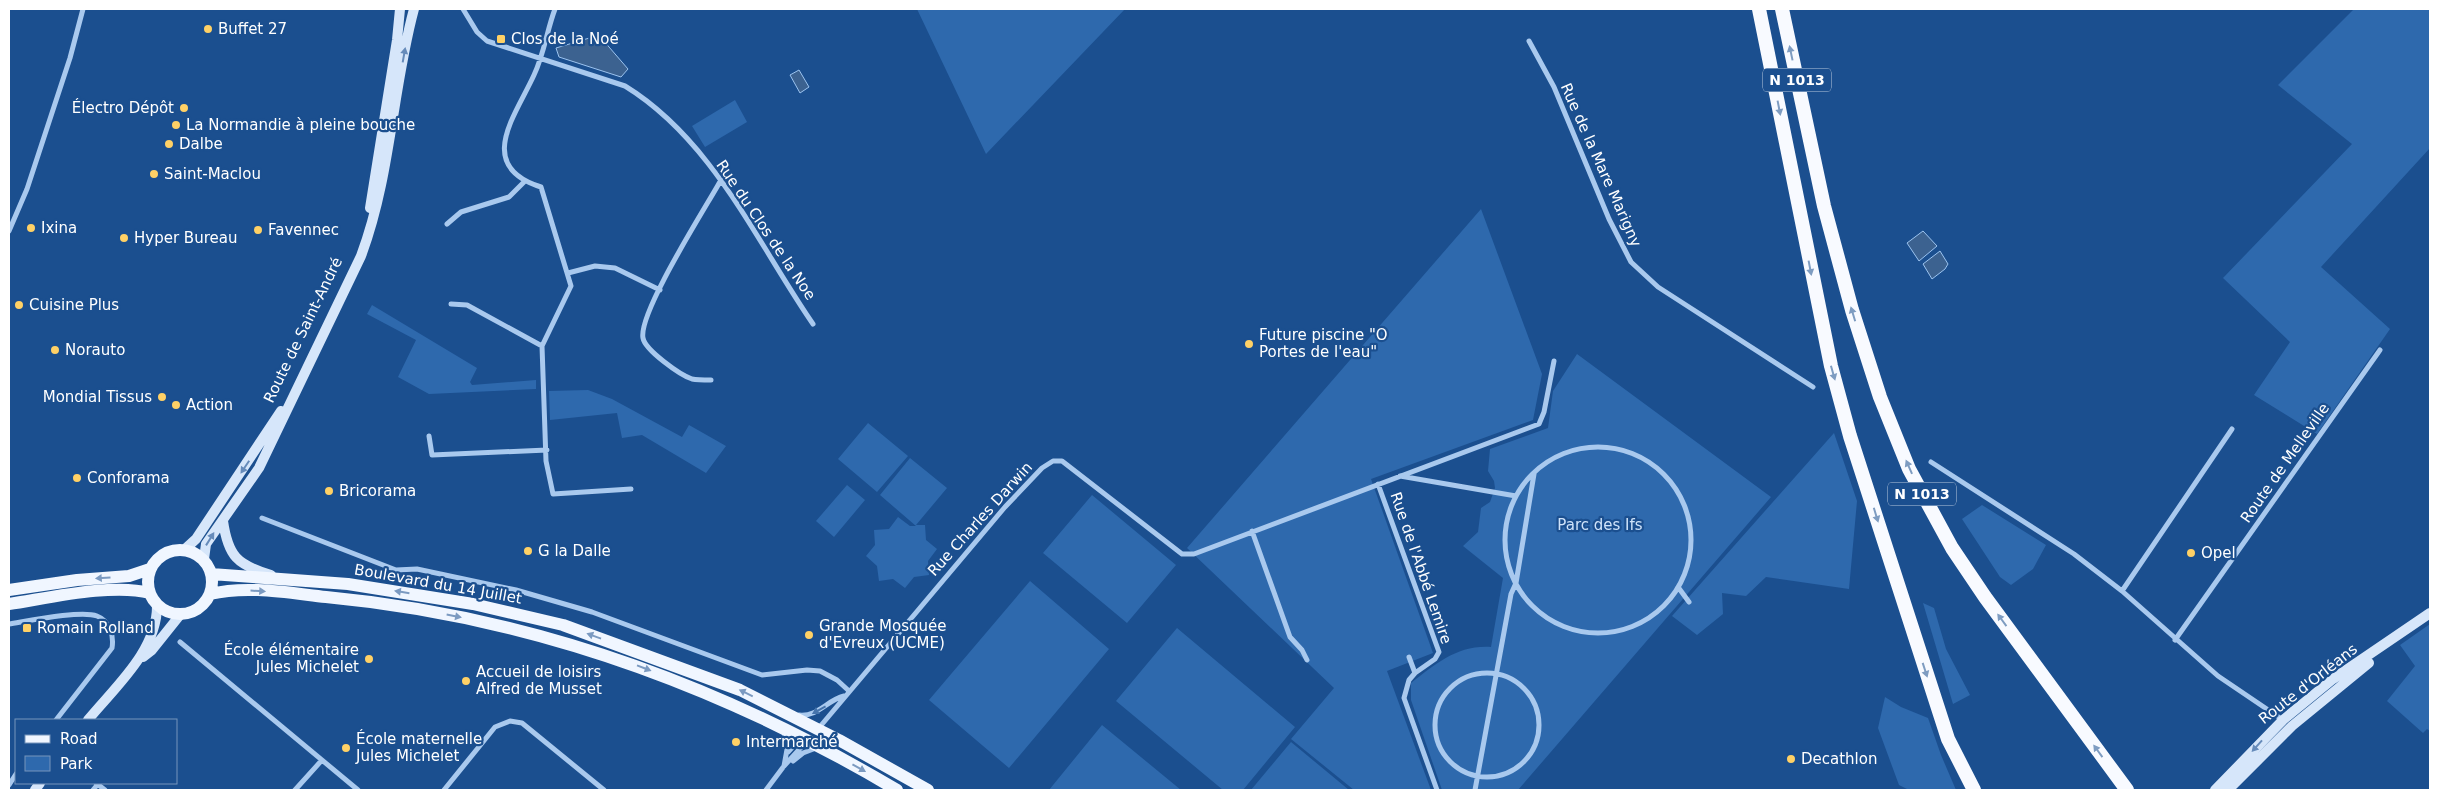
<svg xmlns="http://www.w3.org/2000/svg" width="2439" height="799" font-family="'DejaVu Sans',sans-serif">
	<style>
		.green { fill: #2e69ad }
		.water { fill: #3c6290; stroke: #9cc4f0 }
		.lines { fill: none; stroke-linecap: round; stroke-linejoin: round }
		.minor { stroke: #a9c9ee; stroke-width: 5 }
		.secondary { stroke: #d6e6fa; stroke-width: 10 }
		.primary { stroke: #f0f6ff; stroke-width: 12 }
		.trunk { stroke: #f8faff; stroke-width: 14 }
		.oneway { fill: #7e9cc1 }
		.oneway2 { fill: #668bba }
		.oneway3 { fill: #7b9ac1 }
		.oneway4 { fill: #4674ac }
		.poi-dot { fill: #ffd166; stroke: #1b4f8f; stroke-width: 2 }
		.labels { text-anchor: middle; stroke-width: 4.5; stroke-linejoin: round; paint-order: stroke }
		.shield { fill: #1b4f8f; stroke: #bbcadd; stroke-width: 1 }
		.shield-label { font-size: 14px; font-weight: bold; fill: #fff }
		.poi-label { font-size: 15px; fill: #fff; stroke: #1b4f8f; text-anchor: start }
		.street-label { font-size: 15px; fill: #fff; stroke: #1b4f8f }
		.park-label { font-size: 15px; fill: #cfe3fa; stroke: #1b4f8f }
	</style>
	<rect width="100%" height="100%" fill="#1b4f8f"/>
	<path class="green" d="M917,9H1125L986,154Z
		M2354,9H2430V148L2321,267L2390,329L2317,434L2254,395L2290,342L2223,278L2352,144L2278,85Z
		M735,100L747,122L705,147L692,126Z
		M1481,209L1542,374L1533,420L1371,479L1433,653L1387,671L1431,790H1354L1291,739L1334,688L1187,548Z
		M372,305L477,368L470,382L472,385L536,380V389L429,394L398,377L416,340L367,314Z
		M1577,354L1771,497L1518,790H1442L1411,700V683C1436,664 1457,645 1491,647L1503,578L1463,546L1478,532L1481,508L1490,502L1495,488L1494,481L1488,471L1490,449L1548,428L1553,391Z
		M588,390L612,399L682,437L689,425L726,446L706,473L642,435L622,438L617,413L550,420L549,391Z
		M868,423L908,456L877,492L838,459Z
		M1834,433L1857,501L1849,589L1766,577L1746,596L1722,593L1723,614L1697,635L1672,616Z
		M910,458L947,488L916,525H925L926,540L937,549L928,561L929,575L914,577L905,588L893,579L879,581L877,566L866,556L875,545L874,530L889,529L898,517L910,526H916L880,495Z
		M847,485L865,500L834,537L816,521Z
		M1092,495L1176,565L1127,623L1043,553Z
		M1982,505L2046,545L2033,569L2011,585L2000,577L1962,519Z
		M1030,581L1109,649L1009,768L929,700Z
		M1923,603L1934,608L1946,649L1970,695L1953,704Z
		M2430,624V731L2427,729L2423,733L2387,701L2415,666L2400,645Z
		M1177,628L1295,727L1243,790H1223L1116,701Z
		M1885,697L1901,707L1928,718L1941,755L1956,790H1909L1899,785L1878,728Z
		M1102,725L1181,790H1049Z
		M1291,742L1349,790H1251Z"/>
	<path class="water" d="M596,36L603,37V40L628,69L621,77L559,57L556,48Z
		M799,70L809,87L800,93L790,75Z
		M1923,231L1937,246L1919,261L1907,243Z
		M1940,251L1948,264L1945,269L1932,279L1923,264Z"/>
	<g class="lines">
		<path class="minor" d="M463,9L477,32L487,41L625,86C713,140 757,243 813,324
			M555,9C547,30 544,54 534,75C516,115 474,166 541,187L571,286L542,346L546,461L553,494L631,489
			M1529,41L1554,87L1609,219L1631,262L1658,287L1813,387
			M447,224L461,212L509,197L524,182
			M9,231L27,189L70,58L83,9
			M568,273L595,266L615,268L660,290
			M451,304L467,305L542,346
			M711,380C705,380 697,380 692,379C680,375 645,350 643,338C638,313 706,207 721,180
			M2232,429L2122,591L2218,676L2283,720
			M429,436L432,455L547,450
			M1505 540a93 93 0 1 1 186 0a93 93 0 1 1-186 0Z
			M1931,462L2074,554L2122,591
			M1400,476L1516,496
			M1378,484L1439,652L1435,659L1415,673L1409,680L1404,698L1437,790
			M262,518L396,570L417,569L516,590L592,612L762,675L807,670L820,671L837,680L849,691
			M1252,531L1290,637L1302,650L1307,660
			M1678,587L1689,602
			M9,624C28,621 81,610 97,616C110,621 114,636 112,648L56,720
			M2175,640L2380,350
			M180,642L358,790
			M1409,657L1415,673
			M1435 725a52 52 0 1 1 104 0a52 52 0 1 1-104 0Z
			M799,715C818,717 827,700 844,696
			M818,729L1005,507L1042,468L1053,461H1062L1182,554H1194L1539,424L1544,412L1554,361
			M788,752L798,741H802
			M793,761L803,753L816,748
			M784,766L788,744L784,733
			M96,783L105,790
			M9,785L16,774
			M93,790L98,784
			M295,790L322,760
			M444,790L495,727L510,721L522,723L604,790
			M766,790L784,766L807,741
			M1475,790L1511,594L1516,583L1534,474"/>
		<path class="secondary" d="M370,208L397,40L400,9
			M223,521C228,556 237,565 271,575
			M184,550L196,539L281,411
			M204,559L206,544L259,468L361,256C391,176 392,90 414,9
			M143,657L152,650L180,615
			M88,720C115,687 157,651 157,606
			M35,790L40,783
			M2215,790L2283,720L2333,679L2430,613
			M2228,790L2292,726L2369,663"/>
		<path class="primary" d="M148 582a32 32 0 1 1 64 0a32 32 0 1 1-64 0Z
			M211,574L348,584L473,604L563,625L740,690L839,740L928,790
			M9,590L77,580L129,576L150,569
			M210,594C247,585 289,593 326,597C530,616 722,686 897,790
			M9,604C49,598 112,583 150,593"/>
		<path class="trunk" d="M1759,9L1831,366L1850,436L1948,739L1974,790
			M1782,9L1824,206L1852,310L1880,397L1909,469L1952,548L1985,597L2127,790"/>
	</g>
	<defs><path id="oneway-solid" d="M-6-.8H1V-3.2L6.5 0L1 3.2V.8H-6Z" transform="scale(1.25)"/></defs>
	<g class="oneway">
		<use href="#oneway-solid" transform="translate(1791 53) rotate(-102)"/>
		<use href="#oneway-solid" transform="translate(1779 108) rotate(79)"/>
		<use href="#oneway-solid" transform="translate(1810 268) rotate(79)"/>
		<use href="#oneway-solid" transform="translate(1853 314) rotate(-107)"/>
		<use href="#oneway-solid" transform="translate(1833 373) rotate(74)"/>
		<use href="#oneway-solid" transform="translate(1909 467) rotate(-114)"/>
		<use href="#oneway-solid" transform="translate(1876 515) rotate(73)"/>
		<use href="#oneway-solid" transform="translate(2002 620) rotate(-126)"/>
		<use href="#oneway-solid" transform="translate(1925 670) rotate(72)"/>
		<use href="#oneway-solid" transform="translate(2098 751) rotate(-126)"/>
	</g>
	<g class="oneway2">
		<use href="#oneway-solid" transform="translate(404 55) rotate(-80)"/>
		<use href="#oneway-solid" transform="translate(245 467) rotate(124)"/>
		<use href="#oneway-solid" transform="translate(210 539) rotate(-58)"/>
		<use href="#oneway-solid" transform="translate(2257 746) rotate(132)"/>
	</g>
	<g class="oneway3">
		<use href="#oneway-solid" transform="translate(103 578) rotate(176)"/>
		<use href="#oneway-solid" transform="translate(258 591) rotate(3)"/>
		<use href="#oneway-solid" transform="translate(402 592) rotate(-171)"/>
		<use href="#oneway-solid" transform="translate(454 616) rotate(11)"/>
		<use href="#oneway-solid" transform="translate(594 636) rotate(-160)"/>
		<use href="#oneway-solid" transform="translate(644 668) rotate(21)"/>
		<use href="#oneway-solid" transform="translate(746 693) rotate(-154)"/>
		<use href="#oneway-solid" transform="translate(859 768) rotate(29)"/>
	</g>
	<use class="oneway4" href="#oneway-solid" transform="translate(819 710) rotate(151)"/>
	<g class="poi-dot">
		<circle cx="208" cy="29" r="5"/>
		<rect x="496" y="34" width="10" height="10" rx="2.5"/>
		<circle cx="184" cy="108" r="5"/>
		<circle cx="176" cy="125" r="5"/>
		<circle cx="169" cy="144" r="5"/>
		<circle cx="154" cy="174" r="5"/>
		<circle cx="31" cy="228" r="5"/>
		<circle cx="258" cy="230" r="5"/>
		<circle cx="124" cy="238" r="5"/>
		<circle cx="19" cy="305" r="5"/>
		<circle cx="1249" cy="344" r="5"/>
		<circle cx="55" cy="350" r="5"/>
		<circle cx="162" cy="397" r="5"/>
		<circle cx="176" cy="405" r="5"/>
		<circle cx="77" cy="478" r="5"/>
		<circle cx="329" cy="491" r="5"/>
		<circle cx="528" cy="551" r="5"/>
		<circle cx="2191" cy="553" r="5"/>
		<rect x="22" y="623" width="10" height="10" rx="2.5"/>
		<circle cx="809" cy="635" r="5"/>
		<circle cx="369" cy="659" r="5"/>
		<circle cx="466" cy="681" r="5"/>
		<circle cx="736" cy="742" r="5"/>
		<circle cx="346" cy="748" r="5"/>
		<circle cx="1791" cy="759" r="5"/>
	</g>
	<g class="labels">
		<g class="shield">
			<rect x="1763" y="68.5" width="68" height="23" rx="4"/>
			<rect x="1888" y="482.5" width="68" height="23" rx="4"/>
		</g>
		<g class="shield-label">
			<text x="1797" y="85">N 1013</text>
			<text x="1922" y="499">N 1013</text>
		</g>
		<g class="poi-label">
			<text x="218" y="34">Buffet 27</text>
			<text x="511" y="44">Clos de la Noé</text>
			<text x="174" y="113" text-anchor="end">Électro Dépôt</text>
			<text x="186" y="130">La Normandie à pleine bouche</text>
			<text x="179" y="149">Dalbe</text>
			<text x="164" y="179">Saint-Maclou</text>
			<text x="41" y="233">Ixina</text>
			<text x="268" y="235">Favennec</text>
			<text x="134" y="243">Hyper Bureau</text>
			<text x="29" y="310">Cuisine Plus</text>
			<text x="1259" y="340">Future piscine "O<tspan x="1259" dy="17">Portes de l'eau"</tspan></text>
			<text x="65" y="355">Norauto</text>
			<text x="152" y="402" text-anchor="end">Mondial Tissus</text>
			<text x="186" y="410">Action</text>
			<text x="87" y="483">Conforama</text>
			<text x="339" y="496">Bricorama</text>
			<text x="538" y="556">G la Dalle</text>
			<text x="2201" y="558">Opel</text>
			<text x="819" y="631">Grande Mosquée<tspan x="819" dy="17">d'Evreux (UCME)</tspan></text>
			<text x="37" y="633">Romain Rolland</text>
			<text x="359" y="655" text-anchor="end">École élémentaire<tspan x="359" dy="17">Jules Michelet</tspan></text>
			<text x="476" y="677">Accueil de loisirs<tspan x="476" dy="17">Alfred de Musset</tspan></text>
			<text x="356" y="744">École maternelle<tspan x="356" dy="17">Jules Michelet</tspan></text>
			<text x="746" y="747">Intermarché</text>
			<text x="1801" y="764">Decathlon</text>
		</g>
		<g class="street-label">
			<text transform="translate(1601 165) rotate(66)" y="5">Rue de la Mare Marigny</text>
			<text transform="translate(766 230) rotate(56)" y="5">Rue du Clos de la Noe</text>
			<text transform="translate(303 330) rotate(-64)" y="5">Route de Saint-André</text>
			<text transform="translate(2285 463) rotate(-55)" y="5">Route de Melleville</text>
			<text transform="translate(980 519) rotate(-48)" y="5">Rue Charles Darwin</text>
			<text transform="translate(1421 568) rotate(71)" y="5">Rue de l'Abbé Lemire</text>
			<text transform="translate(438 584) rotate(10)" y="5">Boulevard du 14 Juillet</text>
			<text transform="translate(2308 684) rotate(-38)" y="5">Route d'Orléans</text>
		</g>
		<g class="park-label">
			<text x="1600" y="530">Parc des Ifs</text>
		</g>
	</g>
	<rect width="2439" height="799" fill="none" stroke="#ffffff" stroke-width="20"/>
	<rect x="15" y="719" width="162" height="65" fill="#1b4f8f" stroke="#7695bc"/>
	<rect x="25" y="735" width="25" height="8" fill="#f0f6ff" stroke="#7695bc"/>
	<text x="60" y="744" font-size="15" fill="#ffffff">Road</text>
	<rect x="25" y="756" width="25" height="15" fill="#2e69ad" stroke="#7695bc"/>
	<text x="60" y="769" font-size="15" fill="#ffffff">Park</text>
</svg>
